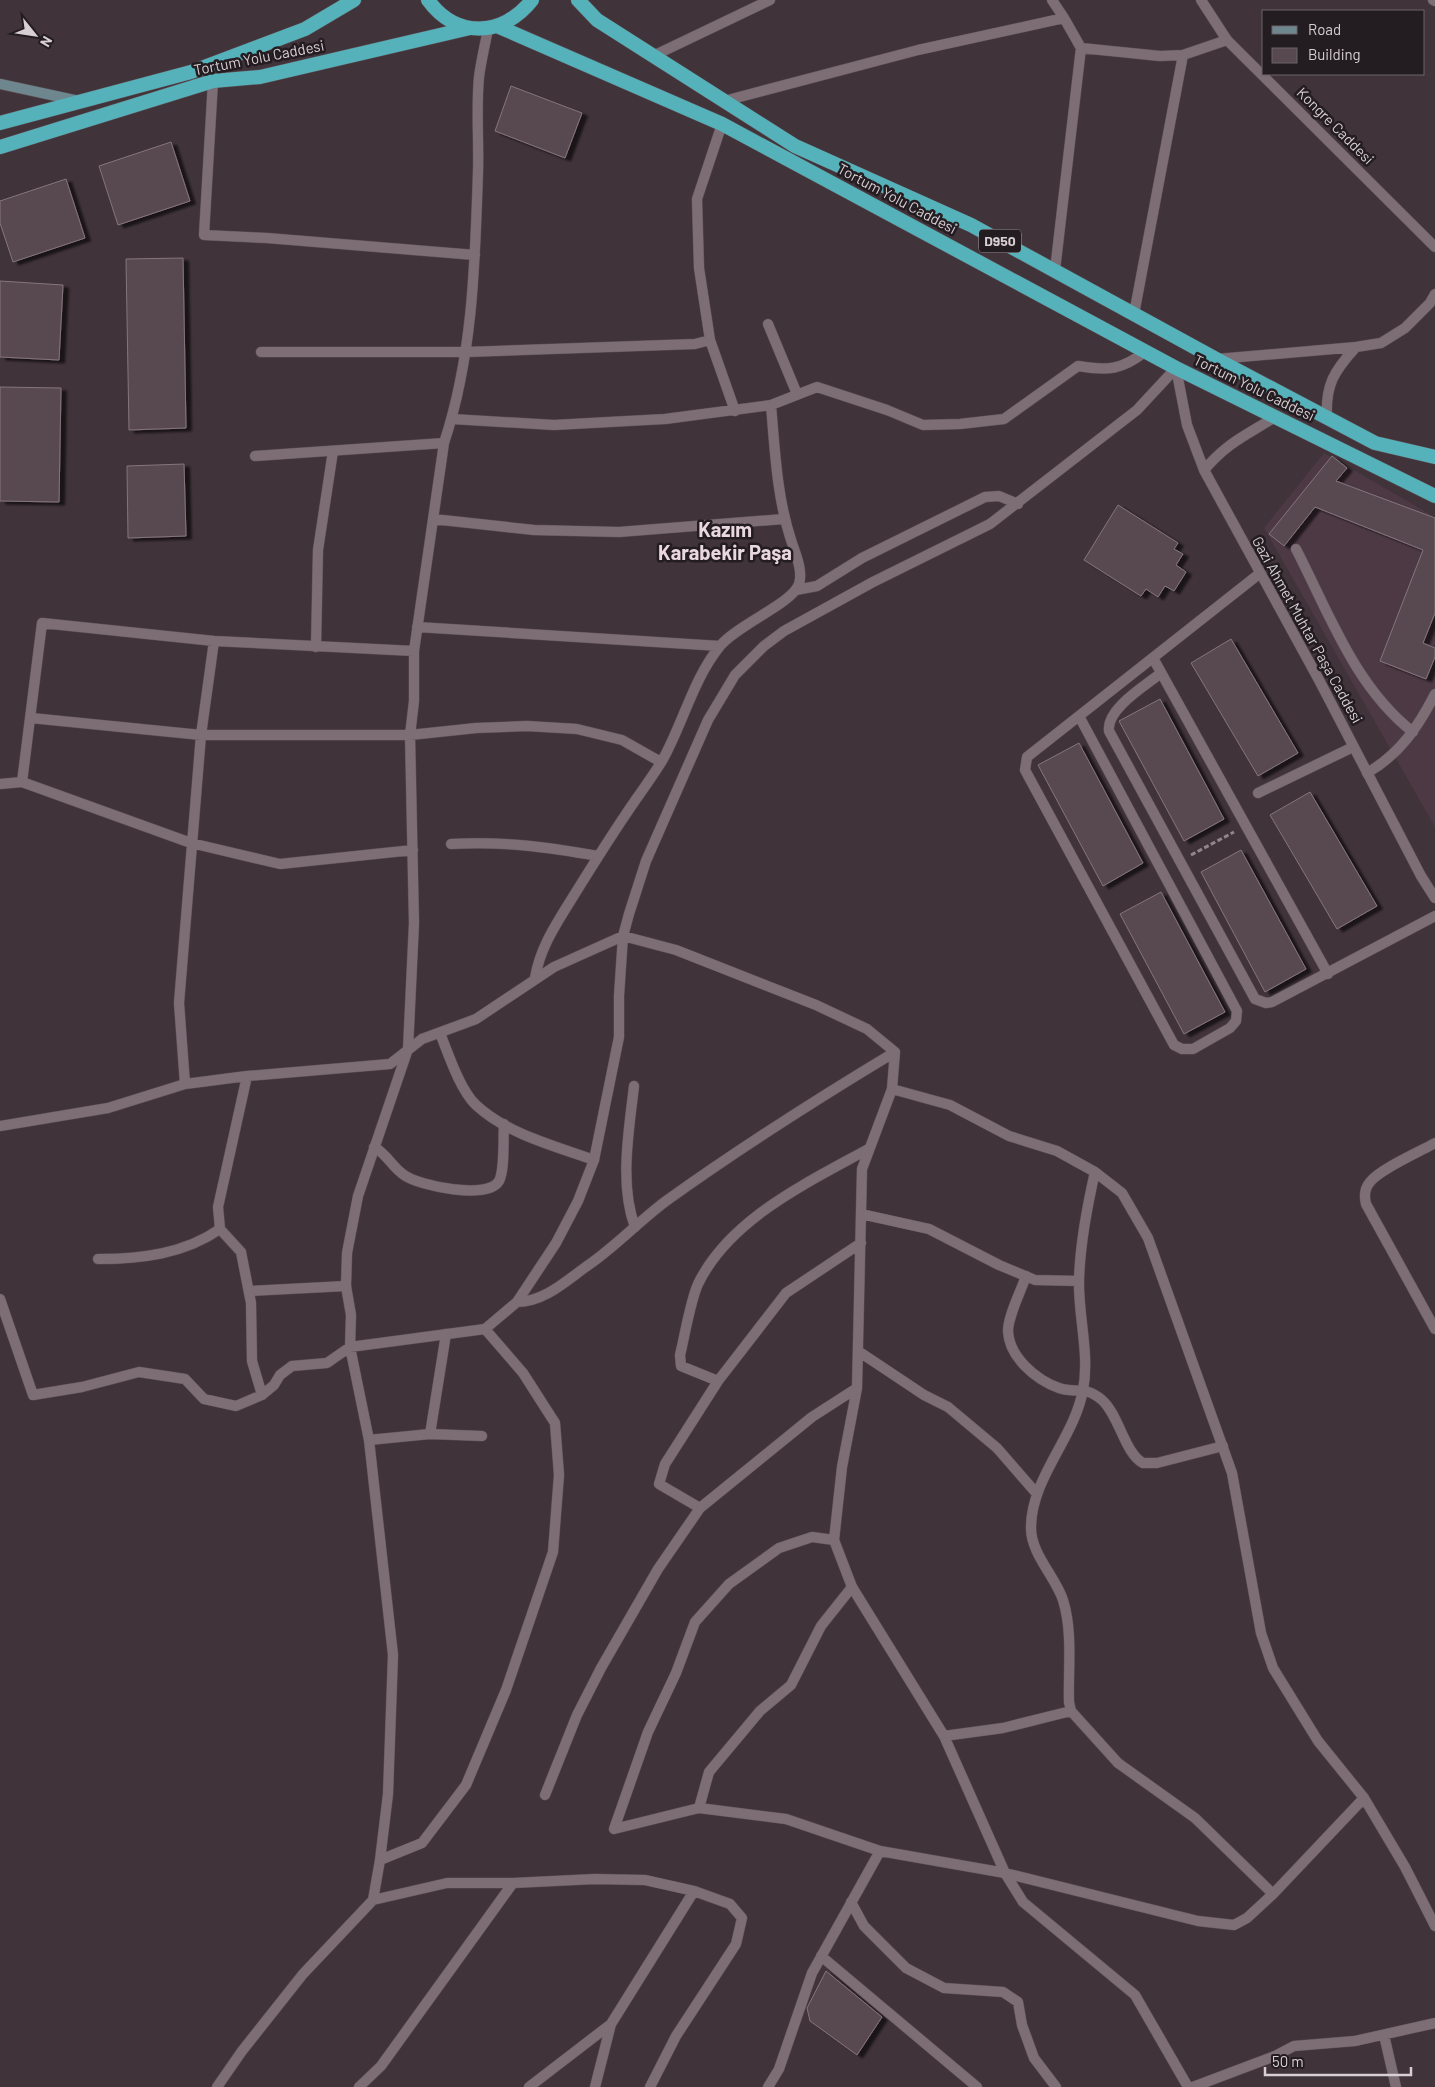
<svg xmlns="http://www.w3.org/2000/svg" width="1435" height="2087" font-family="Barlow,sans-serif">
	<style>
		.built { fill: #4d3943 }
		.building { fill: #584951; stroke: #85757d; filter: url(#shadow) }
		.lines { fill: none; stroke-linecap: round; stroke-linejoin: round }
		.service-casing { stroke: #5c5057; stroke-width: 11 }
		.minor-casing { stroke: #5c5057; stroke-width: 11 }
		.tertiary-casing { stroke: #5c5057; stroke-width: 11 }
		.secondary-casing { stroke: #5c5057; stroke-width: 11 }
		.trunk-casing { stroke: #5c5057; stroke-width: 15 }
		.path { stroke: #91868b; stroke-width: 3; stroke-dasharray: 5 2.5; stroke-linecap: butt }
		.service { stroke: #7d6d75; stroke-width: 10 }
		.minor { stroke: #7d6d75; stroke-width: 10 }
		.tertiary { stroke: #7d6d75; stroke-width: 10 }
		.secondary { stroke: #6e878f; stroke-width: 10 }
		.trunk { stroke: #56b2ba; stroke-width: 14 }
		.labels { text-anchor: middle; stroke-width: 5; stroke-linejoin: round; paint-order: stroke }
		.shield { fill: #231c20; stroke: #a2999e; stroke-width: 1 }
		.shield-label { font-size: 14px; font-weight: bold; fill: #d8cfd4 }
		.street-label { font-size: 15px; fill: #d8cfd4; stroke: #231c20 }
		.district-label { font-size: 20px; font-weight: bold; fill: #ead8e0; stroke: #231c20 }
	</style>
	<defs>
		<filter id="shadow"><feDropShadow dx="5.5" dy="3" stdDeviation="1" flood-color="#0009"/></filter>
	</defs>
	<rect width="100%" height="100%" fill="#403339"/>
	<path class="built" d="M1324,453L1435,517V827L1264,528Z"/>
	<path class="building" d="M511,86L582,113L565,158L495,131Z
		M171,142L190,201L118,225L99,166Z
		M66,179L85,238L13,262L0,223V201Z
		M183,258L186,428L129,430L126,259Z
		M0,281L63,285L59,360L0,357Z
		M0,387L61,388L59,502L0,501Z
		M1332,456L1347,468L1336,481L1435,518V613L1423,643L1435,648V657L1426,679L1380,661L1423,550L1315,507L1284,546L1269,534Z
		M184,464L186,536L128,538L127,466Z
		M1118,505L1178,543L1174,549L1183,554L1176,565L1186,572L1174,591L1165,586L1158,597L1146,589L1141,596L1084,560Z
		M1231,639L1298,753L1258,776L1191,663Z
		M1160,699L1224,819L1184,841L1119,721Z
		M1079,743L1143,863L1103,886L1038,765Z
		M1310,792L1377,906L1337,929L1270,815Z
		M1241,850L1306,969L1265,992L1201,872Z
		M1161,892L1225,1012L1184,1034L1120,914Z
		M826,1971L882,2017L857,2055L810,2021L807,2008Z"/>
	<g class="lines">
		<defs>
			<path id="service" d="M768,324L797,394
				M1296,549C1329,613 1355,687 1413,732
				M316,647L318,550L333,451
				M1153,658L1328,974
				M1161,673C1145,686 1106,709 1109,731L1255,999L1266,1003L1272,1002L1435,916
				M1079,716L1237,1011L1236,1021L1230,1028L1193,1049H1182L1174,1045L1025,770L1027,757L1259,574
				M1367,773C1400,754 1418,727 1435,694
				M1258,793L1353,747
				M440,1033C448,1053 460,1090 476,1105C507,1134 555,1146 594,1160
				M634,1086C629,1131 619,1184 635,1227
				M1435,1143C1419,1152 1380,1169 1370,1182C1364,1189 1364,1196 1366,1204L1435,1329
				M374,1147C387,1154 392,1167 404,1175C419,1186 488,1200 499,1181C505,1170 503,1138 504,1124
				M98,1259C141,1259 184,1254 220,1229
				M1026,1276C1021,1291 1008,1316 1008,1331C1009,1357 1036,1380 1059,1388C1077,1394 1084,1385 1102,1400C1119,1415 1125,1454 1143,1463H1157L1223,1446
				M249,1291L346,1286
				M430,1434L446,1334
				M369,1440L430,1434L482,1436
				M699,1808L709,1772L760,1711L791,1685L821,1626L852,1587"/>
			<path id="minor" d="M1052,0L1064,18
				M1433,0L1435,1
				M653,56L770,0
				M213,81L204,235L267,238L475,255
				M724,101L918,50L1064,18L1081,48L1160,56L1183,55L1227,40
				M722,124L697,199L699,268L710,340L735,411
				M1055,270L1081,48
				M1134,314L1183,55
				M261,352H466L695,344L710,340
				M1217,359L1356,347L1381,343L1405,328L1430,303L1435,294
				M452,419L554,425L665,419L771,405L817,387L887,410L923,425L960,424L1004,419L1078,366C1108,371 1122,370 1146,351
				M1327,419C1325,385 1334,371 1356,347
				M255,456L444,443
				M433,519L534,530L619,532L784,519
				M796,590L817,586L862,558L985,497L999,496L1018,504
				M417,627L720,646
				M31,718L201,735H410L476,728L527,726L577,729L622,740L661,762
				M22,782L42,623L214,641L414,651
				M0,784L22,782L191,843L280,864L413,850
				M451,844C503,841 547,847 598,856
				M535,978C540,948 555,926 571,900C589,871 607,842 626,814C638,796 651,779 662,761C683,724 693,679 720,646C737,625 793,603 799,584C803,571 796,555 792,543C777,499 775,452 771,405
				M247,1076L218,1207L220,1229L241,1252L251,1303L252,1361L262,1395
				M185,1084L179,1003L201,735L214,641
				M0,1126L108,1108L185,1084L247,1076L390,1064L422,1039L476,1019L554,967L623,936L676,950L816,1005L867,1029L895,1052L892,1089
				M1095,1172C1087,1207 1080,1244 1079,1280C1078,1316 1090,1354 1083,1390C1074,1439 1031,1478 1031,1528C1031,1554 1055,1576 1063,1600C1073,1632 1068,1670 1069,1702L1071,1711L1118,1763L1195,1818L1273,1894
				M861,1214L929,1229L999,1265L1035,1280L1079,1281
				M0,1299L33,1395L82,1387L139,1372L185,1379L204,1399L236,1406L262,1395L274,1385L280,1375L292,1366L327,1363L350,1347L485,1329L517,1302L556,1243L578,1201L594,1160L619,1037V996L623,936L629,914L646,861L708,720L735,675L764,646L784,631L873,582L990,524L1137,410L1176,368
				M517,1302C544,1302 566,1281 587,1266C615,1247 638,1222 666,1201C740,1148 817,1099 895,1052
				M858,1351L924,1395L948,1407L997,1448L1037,1494
				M718,1381L681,1366L680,1355C685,1335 690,1302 698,1284C730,1218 809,1182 870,1148
				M700,1508L659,1484L665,1464L718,1381L786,1293L861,1243
				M944,1736L1003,1728L1071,1711
				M545,1795L577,1715L601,1668L658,1569L700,1508L812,1417L857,1388
				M614,1829L699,1808L786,1819L880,1851L1005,1873L1198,1921L1234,1925L1247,1918L1273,1894L1364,1798
				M614,1829L648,1732L676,1673L695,1622L729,1584L779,1548L812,1537L834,1540
				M380,1860L422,1843L466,1785L506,1690L553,1552L559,1475L555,1423L523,1373L485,1329
				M373,1900L447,1883H513
				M851,1902L864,1926L906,1968L944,1988L1003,1992L1018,2002L1022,2025L1034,2058L1056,2087
				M821,1956L977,2087
				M1384,2035L1396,2087
				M217,2087L242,2051L303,1974L373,1900L380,1860L388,1794L393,1655L369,1440L350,1347L351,1315L346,1286L347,1253L358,1196L408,1049L414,923L410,735L414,701V651L444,443C473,355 475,264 478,172C479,141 476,108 479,77C481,61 485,45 488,29
				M359,2087L381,2066L513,1883L595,1879L645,1880L694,1891L730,1904L742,1918L736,1944L676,2036L650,2087
				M529,2087L611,2024
				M595,2087L611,2024L694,1891
				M768,2087L779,2069L812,1973L880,1851
				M1188,2087L1135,1995L1023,1902L1005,1873L944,1736L852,1587L834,1540L842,1467L857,1388L862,1169L892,1089L950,1105L1009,1136L1057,1151L1095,1172L1122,1193L1148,1238L1232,1473L1261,1633L1273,1668L1318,1741L1364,1798L1405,1867L1435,1926
				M1193,2087L1275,2056L1294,2046L1355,2041L1435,2023"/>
			<path id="tertiary" d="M1201,0L1227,40L1435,247
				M1176,368L1187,425L1204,470L1319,680L1421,876L1435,898
				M1204,470C1228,442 1245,436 1275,417"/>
			<path id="secondary" d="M0,84L79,101"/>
			<path id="trunk" d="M428,0C456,39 503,37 532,0
				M578,0L597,20L795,146L971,225L1216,359L1375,443L1435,457
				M497,26L722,124L1176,368L1435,496
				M0,123L191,72L305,29L354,0
				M0,147L213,81L260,77L470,28"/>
		</defs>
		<use href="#service" class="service-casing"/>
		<use href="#minor" class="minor-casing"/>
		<use href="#tertiary" class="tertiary-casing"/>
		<use href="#secondary" class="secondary-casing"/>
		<use href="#trunk" class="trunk-casing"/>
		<path class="path" d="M1191,855L1234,832"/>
		<use href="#service" class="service"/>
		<use href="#minor" class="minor"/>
		<use href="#tertiary" class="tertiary"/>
		<use href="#secondary" class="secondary"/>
		<use href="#trunk" class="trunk"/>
	</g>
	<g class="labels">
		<rect class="shield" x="979" y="229.5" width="42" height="23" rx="4"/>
		<g class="shield-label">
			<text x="1000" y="246">D950</text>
		</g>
		<g class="street-label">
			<text transform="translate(259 58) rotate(-11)" y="5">Tortum Yolu Caddesi</text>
			<text transform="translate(1335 126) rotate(45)" y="5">Kongre Caddesi</text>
			<text transform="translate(897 199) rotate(28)" y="5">Tortum Yolu Caddesi</text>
			<text transform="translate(1254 388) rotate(26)" y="5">Tortum Yolu Caddesi</text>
			<text transform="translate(1307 630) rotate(61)" y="5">Gazi Ahmet Muhtar Paşa Caddesi</text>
		</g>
		<g class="district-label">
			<text x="725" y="537">Kazım<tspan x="725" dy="23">Karabekir Paşa</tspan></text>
		</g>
	</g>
	<rect x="1262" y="10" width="162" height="65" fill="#231c20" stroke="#6b6468"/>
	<rect x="1272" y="26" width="25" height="8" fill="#6e878f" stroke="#6b6468"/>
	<text x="1308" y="35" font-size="15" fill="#d8cfd4">Road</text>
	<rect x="1272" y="48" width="25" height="15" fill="#584951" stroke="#6b6468"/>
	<text x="1308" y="60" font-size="15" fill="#d8cfd4">Building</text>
	<g transform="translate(35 35) rotate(120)" stroke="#231c20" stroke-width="4" paint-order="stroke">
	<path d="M0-4L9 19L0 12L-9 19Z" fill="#d8cfd4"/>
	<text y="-8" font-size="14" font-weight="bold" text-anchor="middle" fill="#d8cfd4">N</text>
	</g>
	<path d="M1265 2067v8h146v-8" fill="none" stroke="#d8cfd4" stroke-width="2.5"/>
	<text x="1272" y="2067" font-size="15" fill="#d8cfd4" stroke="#231c20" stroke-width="4" paint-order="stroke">50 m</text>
</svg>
